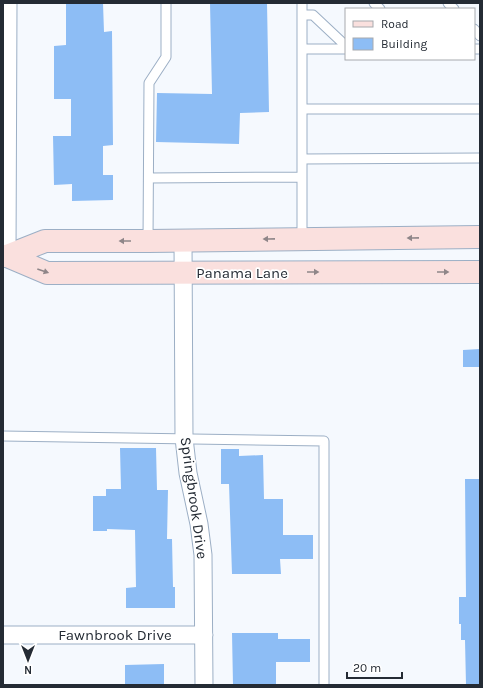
<svg xmlns="http://www.w3.org/2000/svg" width="483" height="688" font-family="Karla,sans-serif">
	<style>
		.building { fill: #8dbdf5 }
		.lines { fill: none; stroke-linecap: round; stroke-linejoin: round }
		.lane-casing { stroke: #9cafc5; stroke-width: 11 }
		.street-casing { stroke: #9cafc5; stroke-width: 19 }
		.secondary-casing { stroke: #9cafc5; stroke-width: 24 }
		.lane { stroke: #fff; stroke-width: 9 }
		.street { stroke: #fff; stroke-width: 17 }
		.secondary { stroke: #fae0de; stroke-width: 22 }
		.oneway { fill: #8f8689 }
		.labels { text-anchor: middle; stroke-width: 3.5; stroke-linejoin: round; paint-order: stroke }
		.street-label { font-size: 15px; fill: #242b34; stroke: #fff }
	</style>
	<rect width="100%" height="100%" fill="#f5f9fe"/>
	<path class="building" d="M66,3H103L104,32L112,31L113,145L103,146V175H113V200L72,201V184L54,185L53,136H71V99H54V46L66,45Z
		M210,3H267L269,112L240,113L239,144L156,142L157,93L212,94Z
		M480,349V367H463V350Z
		M120,448H156L157,490H168L167,539H172L173,587H175V608H126V588L136,587L135,530L107,529V531H93V496H106V489H121Z
		M221,449H239V456L263,455L264,499H283V535H313V559H280L281,574H232L229,484H221Z
		M465,479H480V685H466L465,640H461V624H459V597H466Z
		M232,633H278V639H310V662H276V685H233Z
		M164,664V685L125,684V665Z"/>
	<g class="lines">
		<defs>
			<path id="lane" d="M302,3V239
				M374,3L380,9
				M448,3L454,9
				M302,15H313L346,46
				M474,29L480,36
				M302,49H346
				M474,49H480
				M302,109H480
				M302,159L480,158
				M149,178L302,177
				M148,241L149,83L166,57V3
				M3,436L324,441V685"/>
			<path id="street" d="M183,240L184,438L188,473L199,524L203,555L204,685
				M7,256L8,3
				M3,635H204"/>
			<path id="secondary" d="M3,256H7L45,241H148L480,237
				M7,256L47,273L480,272"/>
		</defs>
		<use href="#lane" class="lane-casing"/>
		<use href="#street" class="street-casing"/>
		<use href="#secondary" class="secondary-casing"/>
		<use href="#lane" class="lane"/>
		<use href="#street" class="street"/>
		<use href="#secondary" class="secondary"/>
	</g>
	<defs><path id="oneway-solid" d="M-6-.8H1V-3.2L6.5 0L1 3.2V.8H-6Z"/></defs>
	<g class="oneway">
		<use href="#oneway-solid" transform="translate(413 238) rotate(179)"/>
		<use href="#oneway-solid" transform="translate(269 239) rotate(179)"/>
		<use href="#oneway-solid" transform="translate(125 241) rotate(-180)"/>
		<use href="#oneway-solid" transform="translate(43 271) rotate(19)"/>
		<use href="#oneway-solid" transform="translate(313 272)"/>
		<use href="#oneway-solid" transform="translate(443 272)"/>
	</g>
	<g class="labels">
		<g class="street-label">
			<text x="242" y="278">Panama Lane</text>
			<text transform="translate(194 498) rotate(82)" y="5">Springbrook Drive</text>
			<text x="115" y="640">Fawnbrook Drive</text>
		</g>
	</g>
	<rect width="483" height="688" fill="none" stroke="#242b34" stroke-width="8"/>
	<rect x="345" y="8" width="130" height="52" fill="#ffffff" stroke="#a7aaae"/>
	<rect x="353" y="21" width="20" height="6" fill="#fae0de" stroke="#a7aaae"/>
	<text x="381" y="28" font-size="12" fill="#242b34">Road</text>
	<rect x="353" y="38" width="20" height="12" fill="#8dbdf5" stroke="#a7aaae"/>
	<text x="381" y="48" font-size="12" fill="#242b34">Building</text>
	<g transform="translate(28 660) rotate(180)" stroke="#ffffff" stroke-width="3" paint-order="stroke">
	<path d="M0-3L7 15L0 10L-7 15Z" fill="#242b34"/>
	<text y="-6" font-size="11" font-weight="bold" text-anchor="middle" fill="#242b34">N</text>
	</g>
	<path d="M347 672v6h55v-6" fill="none" stroke="#242b34" stroke-width="2"/>
	<text x="353" y="672" font-size="12" fill="#242b34" stroke="#ffffff" stroke-width="3" paint-order="stroke">20 m</text>
</svg>
